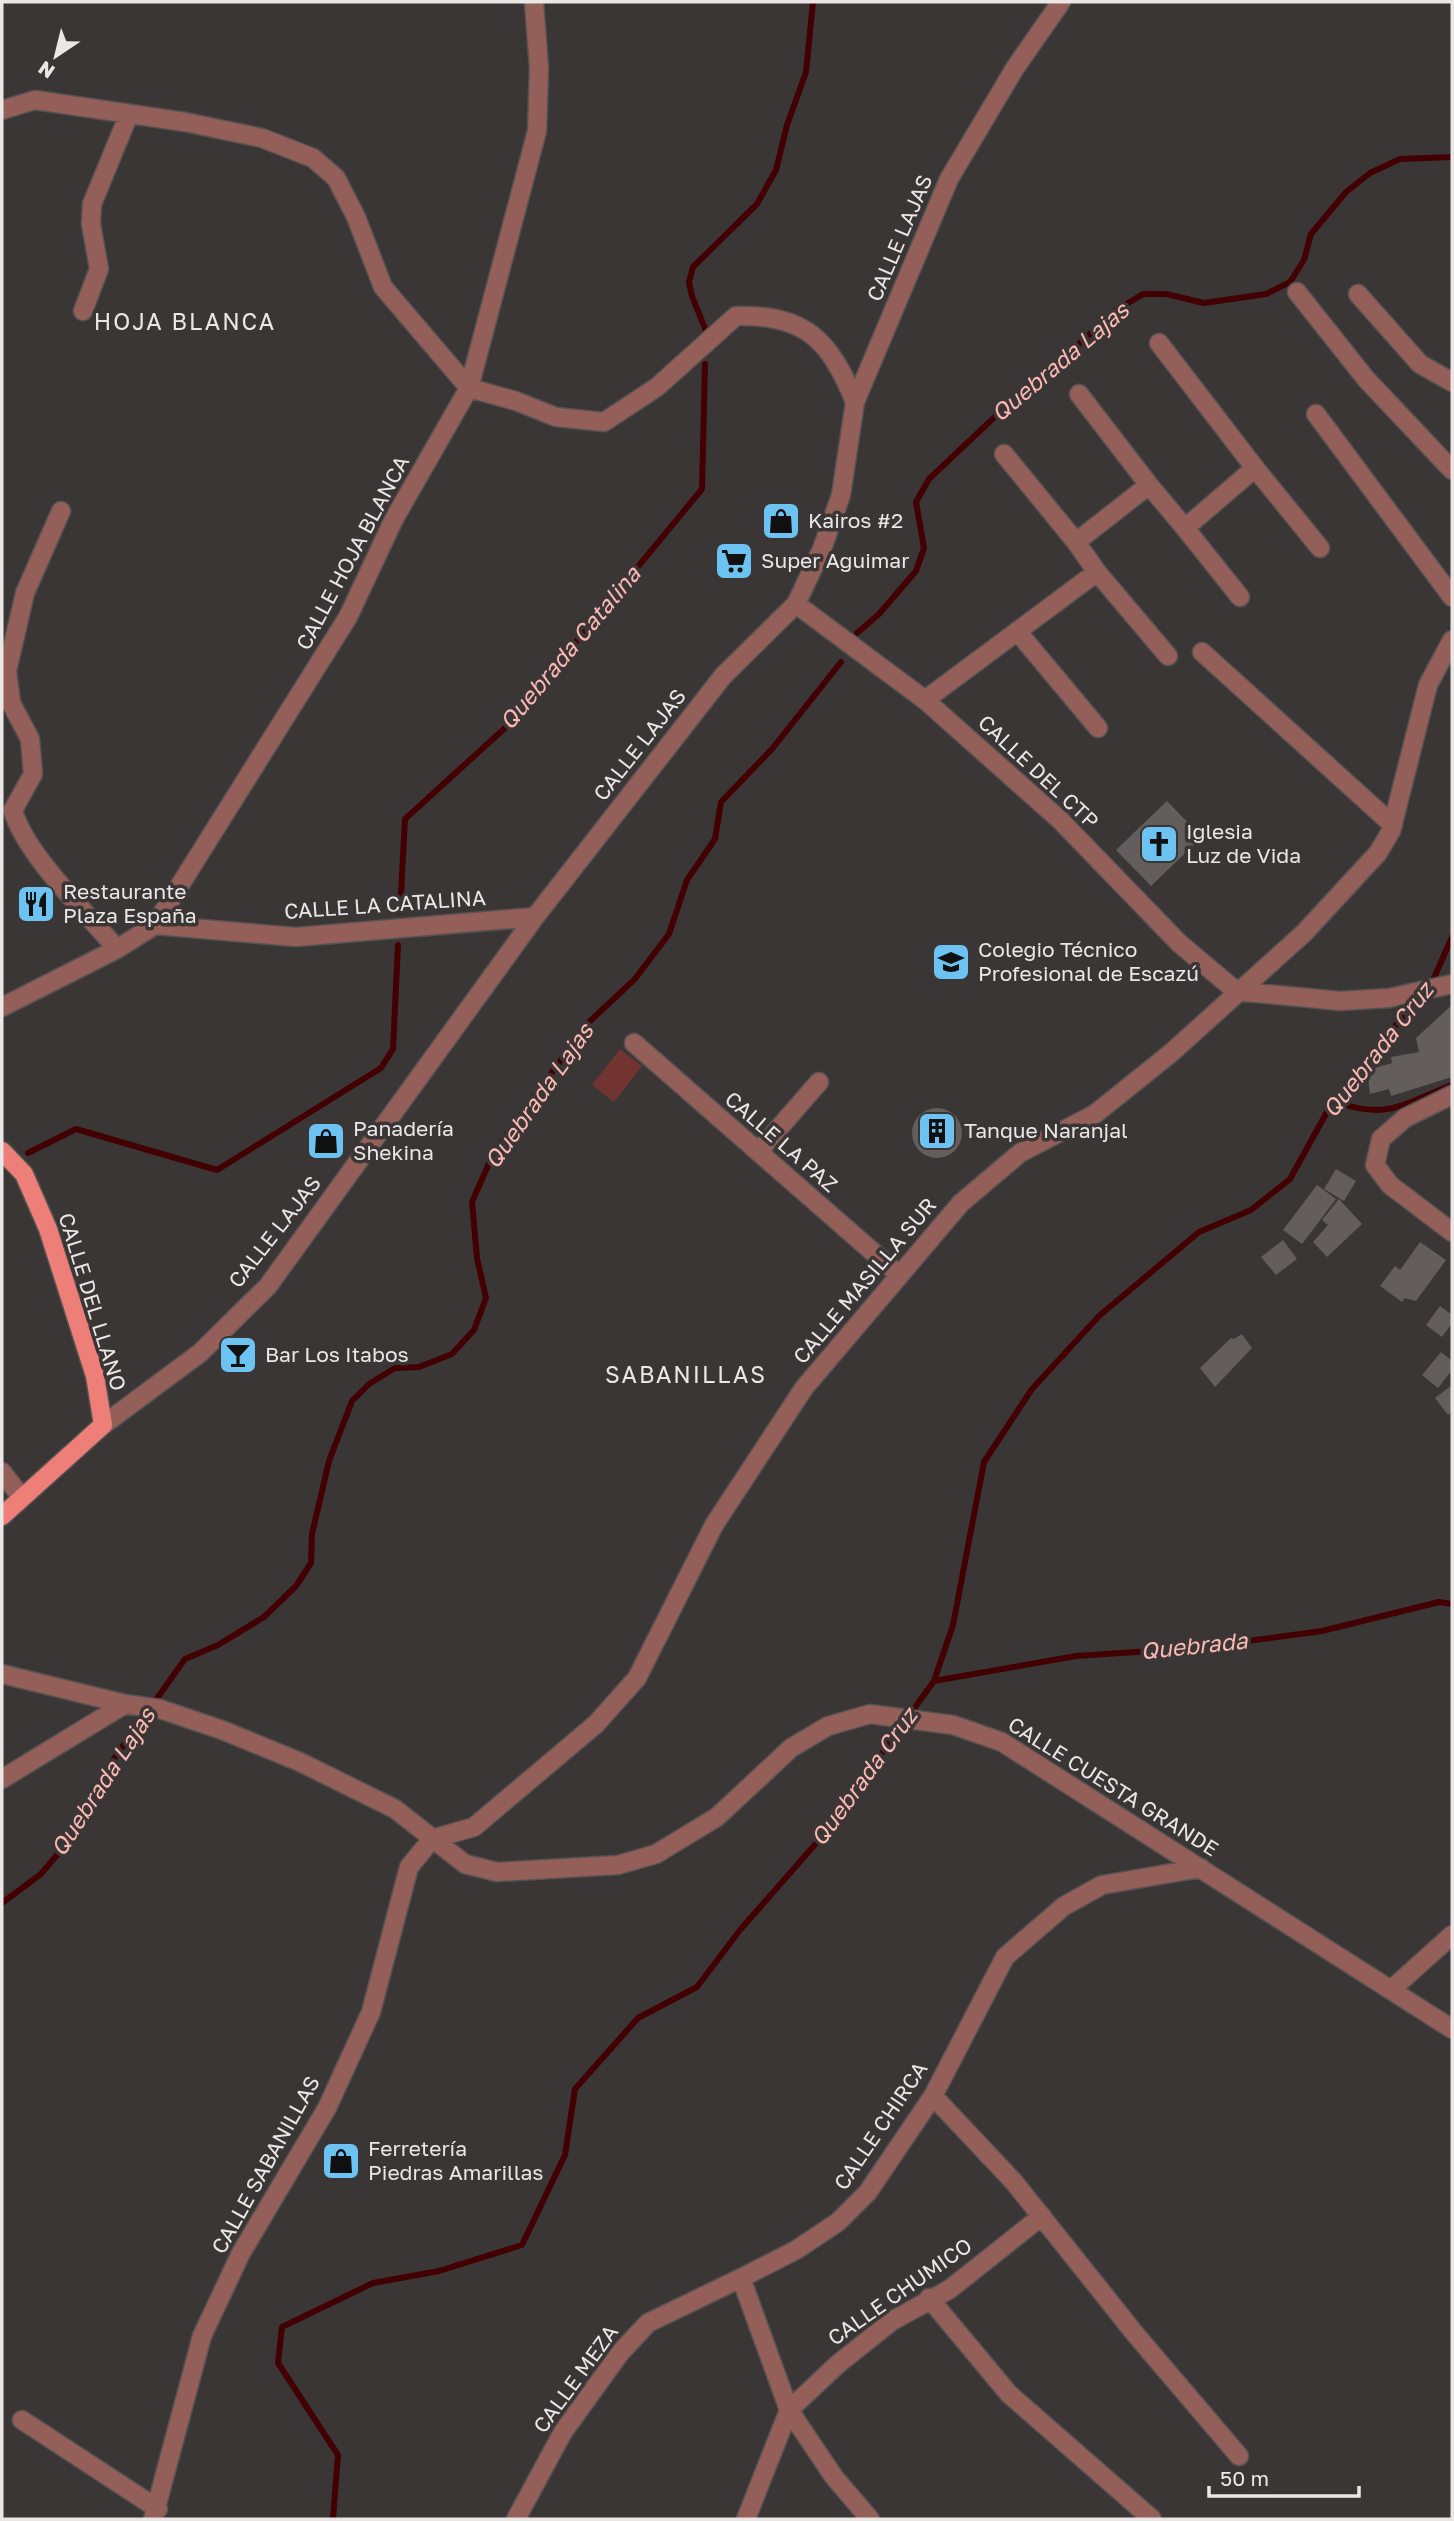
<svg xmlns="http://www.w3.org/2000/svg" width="1454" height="2521" font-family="'Golos Text',sans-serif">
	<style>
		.green { fill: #713431 }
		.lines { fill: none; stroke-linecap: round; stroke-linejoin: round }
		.stream { stroke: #430003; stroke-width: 6 }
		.building { fill: #635d5c }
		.minor-casing { stroke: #575252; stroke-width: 21 }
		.major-casing { stroke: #575252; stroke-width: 21 }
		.minor { stroke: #945e59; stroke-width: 18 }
		.major { stroke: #ed7f78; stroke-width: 18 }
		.labels { text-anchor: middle; stroke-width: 7; stroke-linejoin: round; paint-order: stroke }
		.street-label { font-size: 21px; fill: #eae7e6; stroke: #3b3636 }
		.poi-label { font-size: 21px; fill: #eae7e6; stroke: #3b3636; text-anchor: start }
		.neighbourhood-label { font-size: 23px; letter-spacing: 2px; fill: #eae7e6; stroke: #3b3636 }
		.water-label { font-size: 23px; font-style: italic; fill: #fcb9b3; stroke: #3b3636 }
	</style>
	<rect width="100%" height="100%" fill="#3b3636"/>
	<path class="green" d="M620,1049L642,1066L614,1102L592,1085Z"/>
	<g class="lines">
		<path class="stream" d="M706,331L692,296L689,282L693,267L757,204L776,170L787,125L806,72L813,2
			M857,633L879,614L916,571L924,548L916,502L929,479L1039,375L1080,343L1115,311L1143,294H1166L1204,303L1266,294L1290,282L1304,260L1311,234L1346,192L1370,173L1400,159L1452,157
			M400,912L405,819L505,728L702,489L705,364
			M1430,987L1452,937
			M1333,1101C1389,1121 1401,1104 1452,1085
			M28,1153L76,1129L217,1170L381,1068L393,1049L398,945
			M934,1681L1076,1656L1195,1648L1322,1631L1439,1602L1452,1604
			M2,1903L41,1874L67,1843L93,1804L113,1760L185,1659L218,1645L264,1617L296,1586L311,1563L312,1534L329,1461L352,1401L369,1384L395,1368L419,1367L452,1354L474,1330L486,1298L477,1258L472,1202L494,1152L588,1023L634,980L669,934L687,880L715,839L721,802L772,749L841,662
			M333,2519L338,2455L278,2363L282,2327L373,2283L439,2271L522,2245L565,2155L575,2089L638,2018L697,1987L740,1930L819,1840L934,1681L953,1625L984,1462L1032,1389L1099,1316L1199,1232L1251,1210L1290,1179L1333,1101L1361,1071L1384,1038L1424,995"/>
	</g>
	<path class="building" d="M1167,801L1202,837L1151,886L1116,850Z
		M1452,1005V1077L1391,1096L1389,1089L1370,1094L1367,1070L1392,1063L1391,1057L1419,1052L1416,1038Z
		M912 1133a25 25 0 1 1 50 0a25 25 0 1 1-50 0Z
		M1336,1169L1356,1181L1344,1201L1324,1189Z
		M1317,1185L1336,1199L1302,1244L1283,1230Z
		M1339,1199L1362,1224L1327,1257L1313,1242L1328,1225L1322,1220Z
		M1283,1240L1297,1259L1276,1275L1261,1257Z
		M1420,1242L1446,1260L1416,1301L1405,1298L1402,1302L1380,1286L1395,1266L1400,1270Z
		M1440,1306L1452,1315V1323L1442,1337L1426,1325Z
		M1242,1334L1252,1348L1215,1387L1200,1368L1231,1338L1234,1339Z
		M1441,1352L1452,1361V1370L1438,1388L1422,1375Z
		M1452,1385V1412L1448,1415L1435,1398Z"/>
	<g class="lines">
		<defs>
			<path id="minor" d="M2,110L35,100L185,122L262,138L313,158L336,178L356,217L383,287L469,388
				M1297,292L1366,379L1452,470
				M1358,294L1420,364L1452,382
				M83,311L99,269L91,224L92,204L129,114
				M469,388L516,401L556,417L604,422L657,387L736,316C805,314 830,340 855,402
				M1079,394L1149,485
				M1316,414L1452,597
				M1004,454L1076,542
				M1255,468L1320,548
				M61,511L25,593L7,671L11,703L30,739L33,774L13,810C24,853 87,913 117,949
				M1185,528L1240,597
				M1097,572L1168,656
				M796,604L925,700L1060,820L1179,943L1236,991
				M1017,631L1098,728
				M1202,652L1393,825
				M925,700L1097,572L1076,542L1149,485L1185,528L1255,468L1159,343
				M155,925L296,937L535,917
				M1236,991L1340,1001L1389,998L1452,984
				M2,1007L117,949L155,925L348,617L394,519L469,388L537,131L539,68L534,2
				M634,1043L898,1274
				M1452,1095L1405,1118L1381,1139L1375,1165L1390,1185L1452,1232
				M758,1152L819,1082
				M103,1425L200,1353L268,1286L535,917L723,676L796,604L822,549L841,495L855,402L949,179L1015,68L1061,2
				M2,1472L22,1498
				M2,1674L125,1704L160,1709L222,1730L300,1762L395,1809L465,1864L497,1872L618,1865L656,1854L717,1817L791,1748L828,1726L870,1714L953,1725L1002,1742L1452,2029
				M2,1779L125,1704
				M1392,1989L1452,1935
				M933,2096L1014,2182L1136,2335L1239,2456
				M929,2298L1009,2394L1152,2519
				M22,2420L158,2509
				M153,2519L202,2336L241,2253L327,2108L371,2012L409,1867L432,1839L474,1827L596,1724L637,1678L714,1525L804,1388L961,1203L1020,1153L1095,1114L1171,1053L1304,933L1378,853L1391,831L1428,685L1452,640
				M516,2519L563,2432L620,2353L648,2323L741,2278
				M746,2519L789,2410L741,2278L796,2250L838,2222L868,2192L933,2096L1005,1957L1064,1906L1102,1885L1201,1868
				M870,2519L834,2477L789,2410L838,2364L892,2321L950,2289L1042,2216"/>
			<path id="major" d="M2,1151L24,1174L48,1229L95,1376L103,1425L2,1516"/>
		</defs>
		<use href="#minor" class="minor-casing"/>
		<use href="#major" class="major-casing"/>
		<use href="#minor" class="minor"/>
		<use href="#major" class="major"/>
	</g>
	<defs>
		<symbol id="shop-square" viewBox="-11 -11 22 22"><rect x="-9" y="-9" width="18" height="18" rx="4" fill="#6cc3f2" stroke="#3b3636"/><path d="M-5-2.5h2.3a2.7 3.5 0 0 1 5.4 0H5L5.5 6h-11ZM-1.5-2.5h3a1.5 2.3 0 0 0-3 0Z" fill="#111"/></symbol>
		<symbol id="supermarket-square" viewBox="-11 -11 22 22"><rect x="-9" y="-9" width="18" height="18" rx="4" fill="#6cc3f2" stroke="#3b3636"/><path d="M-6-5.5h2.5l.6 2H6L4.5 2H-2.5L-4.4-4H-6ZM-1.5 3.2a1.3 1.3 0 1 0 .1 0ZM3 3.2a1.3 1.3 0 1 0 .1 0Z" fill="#111"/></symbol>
		<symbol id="church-square" viewBox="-11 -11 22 22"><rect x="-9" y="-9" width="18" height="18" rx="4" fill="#6cc3f2" stroke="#3b3636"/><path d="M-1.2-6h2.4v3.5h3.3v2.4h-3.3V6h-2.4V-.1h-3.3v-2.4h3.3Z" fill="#111"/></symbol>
		<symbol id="restaurant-square" viewBox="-11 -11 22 22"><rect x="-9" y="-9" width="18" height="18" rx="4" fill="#6cc3f2" stroke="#3b3636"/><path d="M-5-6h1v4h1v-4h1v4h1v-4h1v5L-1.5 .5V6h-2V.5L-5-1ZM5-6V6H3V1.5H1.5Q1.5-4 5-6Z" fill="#111"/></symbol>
		<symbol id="school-square" viewBox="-11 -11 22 22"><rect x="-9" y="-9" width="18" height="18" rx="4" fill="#6cc3f2" stroke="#3b3636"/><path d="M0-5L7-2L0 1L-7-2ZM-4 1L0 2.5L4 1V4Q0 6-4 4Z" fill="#111"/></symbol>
		<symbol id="building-square" viewBox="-11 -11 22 22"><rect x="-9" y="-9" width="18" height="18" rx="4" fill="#6cc3f2" stroke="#3b3636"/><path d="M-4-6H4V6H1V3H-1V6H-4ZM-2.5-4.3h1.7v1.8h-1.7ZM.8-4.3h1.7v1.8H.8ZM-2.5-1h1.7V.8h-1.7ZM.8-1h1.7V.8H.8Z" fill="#111"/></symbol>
		<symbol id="bar-square" viewBox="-11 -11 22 22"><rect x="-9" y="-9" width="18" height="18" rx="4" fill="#6cc3f2" stroke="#3b3636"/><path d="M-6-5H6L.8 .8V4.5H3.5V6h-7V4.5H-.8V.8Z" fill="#111"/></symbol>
	</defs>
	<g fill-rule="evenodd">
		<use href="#shop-square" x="759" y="499" width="44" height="44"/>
		<use href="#supermarket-square" x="712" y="539" width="44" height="44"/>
		<use href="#church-square" x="1137" y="822" width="44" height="44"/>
		<use href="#restaurant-square" x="14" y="882" width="44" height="44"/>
		<use href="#school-square" x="929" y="940" width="44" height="44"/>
		<use href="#building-square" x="915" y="1109" width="44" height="44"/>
		<use href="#shop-square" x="304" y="1119" width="44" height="44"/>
		<use href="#bar-square" x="216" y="1333" width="44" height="44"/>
		<use href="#shop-square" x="319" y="2139" width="44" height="44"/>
	</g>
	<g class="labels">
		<g class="street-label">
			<text transform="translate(900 238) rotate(-67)" y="7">CALLE LAJAS</text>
			<text transform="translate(353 553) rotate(-62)" y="7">CALLE HOJA BLANCA</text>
			<text transform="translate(640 745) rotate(-52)" y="7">CALLE LAJAS</text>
			<text transform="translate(1038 772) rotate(43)" y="7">CALLE DEL CTP</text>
			<text transform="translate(385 905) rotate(-4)" y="7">CALLE LA CATALINA</text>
			<text transform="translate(781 1142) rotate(41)" y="7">CALLE LA PAZ</text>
			<text transform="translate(275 1232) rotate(-52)" y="7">CALLE LAJAS</text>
			<text transform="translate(865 1281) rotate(-50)" y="7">CALLE MASILLA SUR</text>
			<text transform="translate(92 1302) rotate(73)" y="7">CALLE DEL LLANO</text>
			<text transform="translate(1113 1787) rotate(32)" y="7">CALLE CUESTA GRANDE</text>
			<text transform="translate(881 2126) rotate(-56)" y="7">CALLE CHIRCA</text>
			<text transform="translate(266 2165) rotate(-61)" y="7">CALLE SABANILLAS</text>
			<text transform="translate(900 2292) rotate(-35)" y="7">CALLE CHUMICO</text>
			<text transform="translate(576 2379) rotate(-54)" y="7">CALLE MEZA</text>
		</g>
		<g class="poi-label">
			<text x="808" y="528">Kairos #2</text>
			<text x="761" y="568">Super Aguimar</text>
			<text x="1186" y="839">Iglesia<tspan x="1186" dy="24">Luz de Vida</tspan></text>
			<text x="63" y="899">Restaurante<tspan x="63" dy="24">Plaza España</tspan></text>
			<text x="978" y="957">Colegio Técnico<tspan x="978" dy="24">Profesional de Escazú</tspan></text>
			<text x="353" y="1136">Panadería<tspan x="353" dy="24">Shekina</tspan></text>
			<text x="964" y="1138">Tanque Naranjal</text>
			<text x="265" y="1362">Bar Los Itabos</text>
			<text x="368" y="2156">Ferretería<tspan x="368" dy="24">Piedras Amarillas</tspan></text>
		</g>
		<g class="neighbourhood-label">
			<text x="185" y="330">HOJA BLANCA</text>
			<text x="686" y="1383">SABANILLAS</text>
		</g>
		<g class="water-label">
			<text transform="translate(1060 362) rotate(-40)" y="8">Quebrada Lajas</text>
			<text transform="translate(570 648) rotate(-50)" y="8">Quebrada Catalina</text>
			<text transform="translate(1378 1050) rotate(-52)" y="8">Quebrada Cruz</text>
			<text transform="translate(539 1096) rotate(-55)" y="8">Quebrada Lajas</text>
			<text transform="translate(1194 1646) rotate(-6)" y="8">Quebrada</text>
			<text transform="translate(864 1777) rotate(-54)" y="8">Quebrada Cruz</text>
			<text transform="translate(103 1782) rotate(-57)" y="8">Quebrada Lajas</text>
		</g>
	</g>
	<rect width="1454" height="2521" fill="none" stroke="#eae7e6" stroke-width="7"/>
	<g transform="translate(56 56) rotate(215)" stroke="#3b3636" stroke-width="5" paint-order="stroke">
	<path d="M0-5L12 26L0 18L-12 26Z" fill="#eae7e6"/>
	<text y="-10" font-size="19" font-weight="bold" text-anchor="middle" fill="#eae7e6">N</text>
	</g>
	<path d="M1209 2486v10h150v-10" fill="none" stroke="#eae7e6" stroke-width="3.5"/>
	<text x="1220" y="2486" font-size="21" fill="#eae7e6" stroke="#3b3636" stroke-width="5" paint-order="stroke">50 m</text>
</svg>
